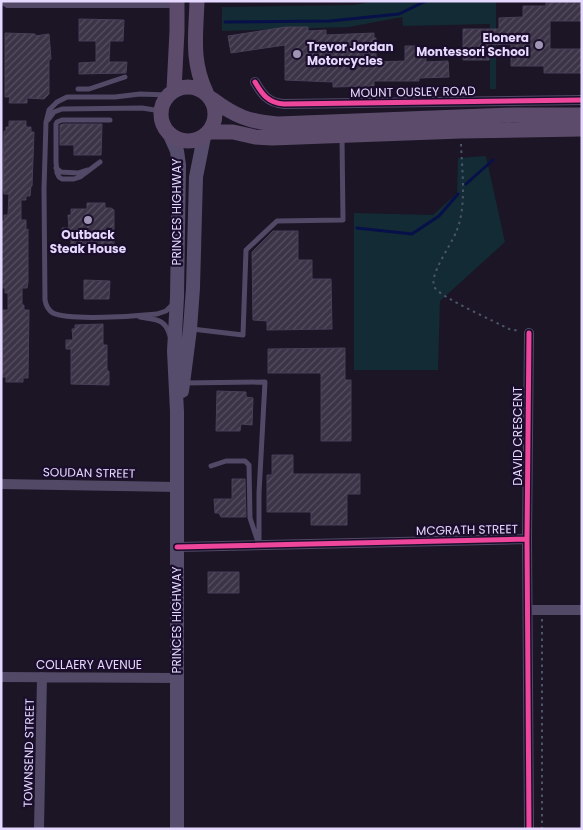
<svg xmlns="http://www.w3.org/2000/svg" width="583" height="830" font-family="Poppins,sans-serif">
	<style>
		.green { fill: #122b34 }
		.lines { fill: none; stroke-linecap: round; stroke-linejoin: round }
		.stream { stroke: #071049; stroke-width: 3 }
		.building { fill: url(#building-hatch); stroke: #494058 }
		.path { stroke: #4c556a; stroke-width: 2; stroke-dasharray: 2.5 4; stroke-linecap: butt }
		.service { stroke: #514966; stroke-width: 5 }
		.minor { stroke: #514966; stroke-width: 10 }
		.secondary { stroke: #564d6c; stroke-width: 14 }
		.primary { stroke: #5c4b6b; stroke-width: 15 }
		.cycleway-casing { stroke: #1a0e2c; stroke-width: 8 }
		.cycleway { stroke: #ed469a; stroke-width: 5 }
		.poi-dot { fill: #9f94b3; stroke: #1a0e2c; stroke-width: 2 }
		.labels { text-anchor: middle; stroke-width: 4.5; stroke-linejoin: round; paint-order: stroke }
		.poi-label { font-size: 12px; font-weight: bold; fill: #e6d9ff; stroke: #1a0e2c; text-anchor: end }
		.street-label { font-size: 12px; fill: #e6d9ff; stroke: #1a0e2c }
	</style>
	<defs>
		<pattern id="building-hatch" width="6" height="6" patternUnits="userSpaceOnUse" patternTransform="scale(1.25)"><rect width="6" height="6" fill="#3b3346"/><path d="M-1 1l2-2M0 6l6-6M5 7l2-2" fill="none" stroke="#575062"/></pattern>
	</defs>
	<rect width="100%" height="100%" fill="#1b1525"/>
	<path class="green" d="M376,1H497L496,2V89H490V24L403,26L402,17L349,27L222,31V7L354,5Z
		M486,156L505,242L440,301L438,370H354V213L433,215L457,193L458,158Z"/>
	<g class="lines">
		<path class="stream" d="M225,22L330,21L399,14L426,1
			M466,184L493,160
			M357,228L412,234L439,216L458,194"/>
	</g>
	<path class="building" d="M546,1H582V21H550V49H582V73H544V66H511V44L489,45V60H463V29H499V18L523,17V6H546Z
		M79,19L124,20L123,41H110L109,62H127L126,73L79,74V63L96,62V41H79Z
		M286,27H308V31L326,30V35L374,33V38H376V62L405,61V46H416L417,54H426V62L448,61L449,77L419,78V81H374V86L333,87V82L285,80V45L231,53L228,36Z
		M5,33L35,34V36L49,34L51,59L49,60V94L44,99L27,98V103H9L10,97H5Z
		M9,121H26V127H31V132H34L32,186H31L30,196H26V200H21V220H26V230L28,229V282L27,288H22V305H24V310H29L28,378H23V382H6V377H2L3,310H8V293H5V288H1V221H4V215H8L9,194H4L3,186L4,131H6V127H9Z
		M63,124H102L101,155H74V145H60V125Z
		M87,203H105V208H111L114,210V243L112,246L71,244V238H62V228H69L68,215H71V209H87Z
		M273,231H298V260H312V279H331L332,329L267,330V321L253,320L252,252Z
		M84,280L110,281L109,299H84Z
		M103,324V345H107V371H109V385L71,384V349H66V340H73L72,329H75V325Z
		M345,348V380H351V441H321V373H268V349Z
		M217,391L246,392V397L253,398L252,425L241,424L240,431H216Z
		M272,455H293V474H360V494H347V525H311V512H267V475H272Z
		M232,479H245L246,517H221L219,513H215L214,499H232Z
		M208,572H239V593H208Z"/>
	<g class="lines">
		<path class="path" d="M461,144C462,171 467,208 456,232C452,244 427,277 435,288C442,298 496,322 509,329L519,331
			M542,619V829"/>
		<path class="service" d="M78,89H89L125,77
			M168,95L140,94L115,97H67L57,102L49,110L46,122L44,189L45,300C46,306 48,310 53,313C69,321 137,316 157,314L166,311L173,304
			M48,120L54,112L62,109L142,108L161,111
			M100,162L80,177L74,179H62L59,177L57,173L56,162V124L57,122L62,120H110
			M56,168L61,172L78,173L87,170
			M140,317C156,320 165,318 170,336
			M192,329L243,335L246,250L277,221L343,220L342,138
			M184,383L265,382L259,493V545
			M211,466L226,461H245L249,465L250,518L258,542"/>
		<path class="minor" d="M5,1L8,3H177
			M255,82C262,94 268,103 284,104L582,100
			M1,484L177,487
			M527,539L529,333
			M177,547L527,539L529,829
			M528,610H582
			M1,677L177,678
			M39,829L42,677"/>
		<path class="secondary" d="M169,133L177,151L179,165L177,297L174,351L177,412V829
			M182,391L190,329L193,288L196,177L204,137"/>
		<path class="primary" d="M197,1C196,34 191,61 206,92
			M161 114a27 27 0 1 1 54 0a27 27 0 1 1-54 0Z
			M174,90L177,31V1
			M212,99C235,116 249,122 278,124L512,115H582
			M209,132H233L255,137L272,138L461,131L582,129"/>
		<defs>
			<path id="cycleway" d="M255,82C262,94 268,103 284,104L582,100
				M527,539L529,333
				M177,547L527,539L529,829"/>
		</defs>
		<use href="#cycleway" class="cycleway-casing"/>
		<use href="#cycleway" class="cycleway"/>
	</g>
	<g class="poi-dot">
		<circle cx="539" cy="45" r="5"/>
		<circle cx="297" cy="54" r="5"/>
		<circle cx="88" cy="220" r="5"/>
	</g>
	<g class="labels">
		<g class="poi-label">
			<text x="529" y="42">Elonera<tspan x="529" dy="14">Montessori School</tspan></text>
			<text x="307" y="51" text-anchor="start">Trevor Jordan<tspan x="307" dy="14">Motorcycles</tspan></text>
			<text x="88" y="239" text-anchor="middle">Outback<tspan x="88" dy="14">Steak House</tspan></text>
		</g>
		<g class="street-label">
			<text transform="translate(413 92) rotate(-1)" y="4">MOUNT OUSLEY ROAD</text>
			<text transform="translate(177 212) rotate(-90)" y="4">PRINCES HIGHWAY</text>
			<text transform="translate(518 436) rotate(-90)" y="4">DAVID CRESCENT</text>
			<text transform="translate(89 473) rotate(1)" y="4">SOUDAN STREET</text>
			<text transform="translate(467 530) rotate(-1)" y="4">MCGRATH STREET</text>
			<text transform="translate(177 620) rotate(-90)" y="4">PRINCES HIGHWAY</text>
			<text x="89" y="669">COLLAERY AVENUE</text>
			<text transform="translate(29 753) rotate(-89)" y="4">TOWNSEND STREET</text>
		</g>
	</g>
	<rect width="583" height="830" fill="none" stroke="#e6d9ff" stroke-width="5"/>
</svg>
